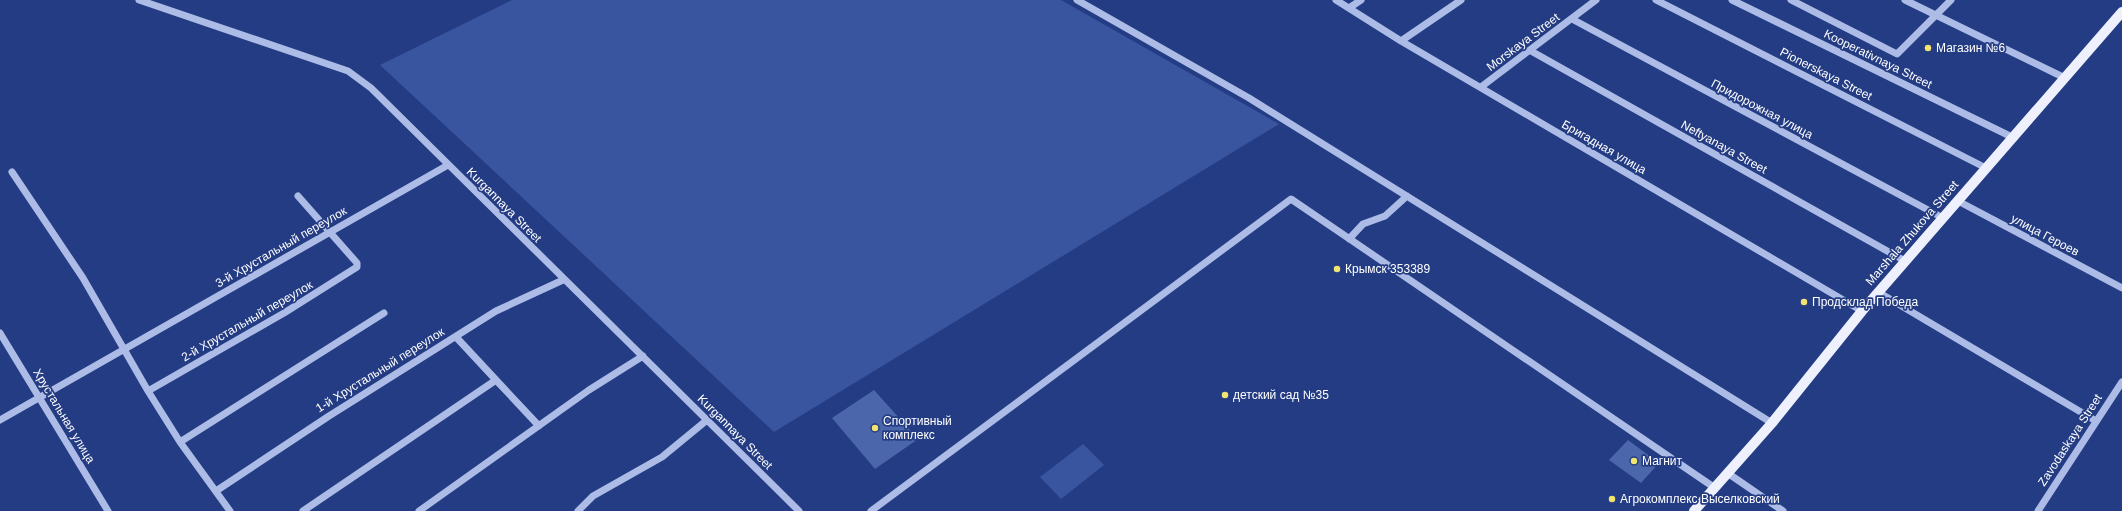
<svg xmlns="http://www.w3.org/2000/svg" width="2122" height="511" font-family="Arial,sans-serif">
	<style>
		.green { fill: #3955a0 }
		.building { fill: #4c66ab }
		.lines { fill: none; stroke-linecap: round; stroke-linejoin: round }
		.minor { stroke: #acbce7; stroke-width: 7 }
		.major { stroke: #eef1fd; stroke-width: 10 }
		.poi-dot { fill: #f2e470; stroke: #243c83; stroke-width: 1.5 }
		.labels { text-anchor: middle; stroke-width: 3.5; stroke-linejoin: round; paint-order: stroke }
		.street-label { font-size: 12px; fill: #fff; stroke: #243c83 }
		.poi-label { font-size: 12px; fill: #fff; stroke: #243c83; text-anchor: start }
	</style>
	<rect width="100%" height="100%" fill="#243c83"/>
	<path class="green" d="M512,0H1061L1279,124L774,432L380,65Z
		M1083,444L1104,465L1061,499L1040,477Z"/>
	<path class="building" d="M874,390L918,439L875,469L832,418Z
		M1628,440L1659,463L1641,483L1609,460Z"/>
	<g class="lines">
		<path class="minor" d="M139,0L348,71L371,88L799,511
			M1077,0L1249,98L1772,423
			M1336,0L1401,41L1862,311
			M1656,0L1986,168
			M1732,0L2014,138
			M1791,0L1897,54L1951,0
			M1905,0L2065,78
			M1349,8L1361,0
			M1572,19L1943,218
			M1401,41L1461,0
			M1531,51L1905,261
			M1481,87L1596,0
			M12,172L83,278L148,391L180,442L230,511
			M1958,201L2122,288
			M1349,239L1363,224L1385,216L1407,196
			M1878,292L2096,421
			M0,333L108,511
			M456,337L496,380
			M148,391L284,313L357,267V263L298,196
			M0,420L448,165
			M180,442L384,313
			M1729,474L1783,511
			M216,491L329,416L496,311L563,280
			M303,511L496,380L539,426
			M419,511L589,390L643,356
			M578,511L593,496L662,457L707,420
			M871,511L1291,199L1715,488
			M2038,511L2122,382"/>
		<path class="major" d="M1694,511L1772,423L1862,311L2122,12"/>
	</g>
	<g class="poi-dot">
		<circle cx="1928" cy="48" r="4"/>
		<circle cx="1337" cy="269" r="4"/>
		<circle cx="1804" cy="302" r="4"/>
		<circle cx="1225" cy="395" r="4"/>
		<circle cx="875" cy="428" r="4"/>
		<circle cx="1634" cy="461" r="4"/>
		<circle cx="1612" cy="499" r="4"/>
	</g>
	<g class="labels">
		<g class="street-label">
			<text transform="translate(1523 42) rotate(-37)" y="4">Morskaya Street</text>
			<text transform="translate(1878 59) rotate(26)" y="4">Kooperativnaya Street</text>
			<text transform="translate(1826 74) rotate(27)" y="4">Pionerskaya Street</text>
			<text transform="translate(1762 109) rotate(28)" y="4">Придорожная улица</text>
			<text transform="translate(1604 147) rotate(30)" y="4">Бригадная улица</text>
			<text transform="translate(1724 147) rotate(29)" y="4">Neftyanaya Street</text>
			<text transform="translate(504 205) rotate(45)" y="4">Kurgannaya Street</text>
			<text transform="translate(1912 233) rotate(-49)" y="4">Marshala Zhukova Street</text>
			<text transform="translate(2045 235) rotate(28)" y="4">улица Героев</text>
			<text transform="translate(281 247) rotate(-30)" y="4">3-й Хрустальный переулок</text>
			<text transform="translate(247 321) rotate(-30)" y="4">2-й Хрустальный переулок</text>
			<text transform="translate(380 370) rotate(-32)" y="4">1-й Хрустальный переулок</text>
			<text transform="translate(64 416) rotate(59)" y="4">Хрустальная улица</text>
			<text transform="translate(735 432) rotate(45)" y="4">Kurgannaya Street</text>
			<text transform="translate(2070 440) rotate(-57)" y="4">Zavodaskaya Street</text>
		</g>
		<g class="poi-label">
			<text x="1936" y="52">Магазин №6</text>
			<text x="1345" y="273">Крымск 353389</text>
			<text x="1812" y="306">Продсклад Победа</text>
			<text x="1233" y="399">детский сад №35</text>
			<text x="883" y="425">Спортивный<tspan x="883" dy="14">комплекс</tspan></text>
			<text x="1642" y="465">Магнит</text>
			<text x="1620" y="503">Агрокомплекс Выселковский</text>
		</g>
	</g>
</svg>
